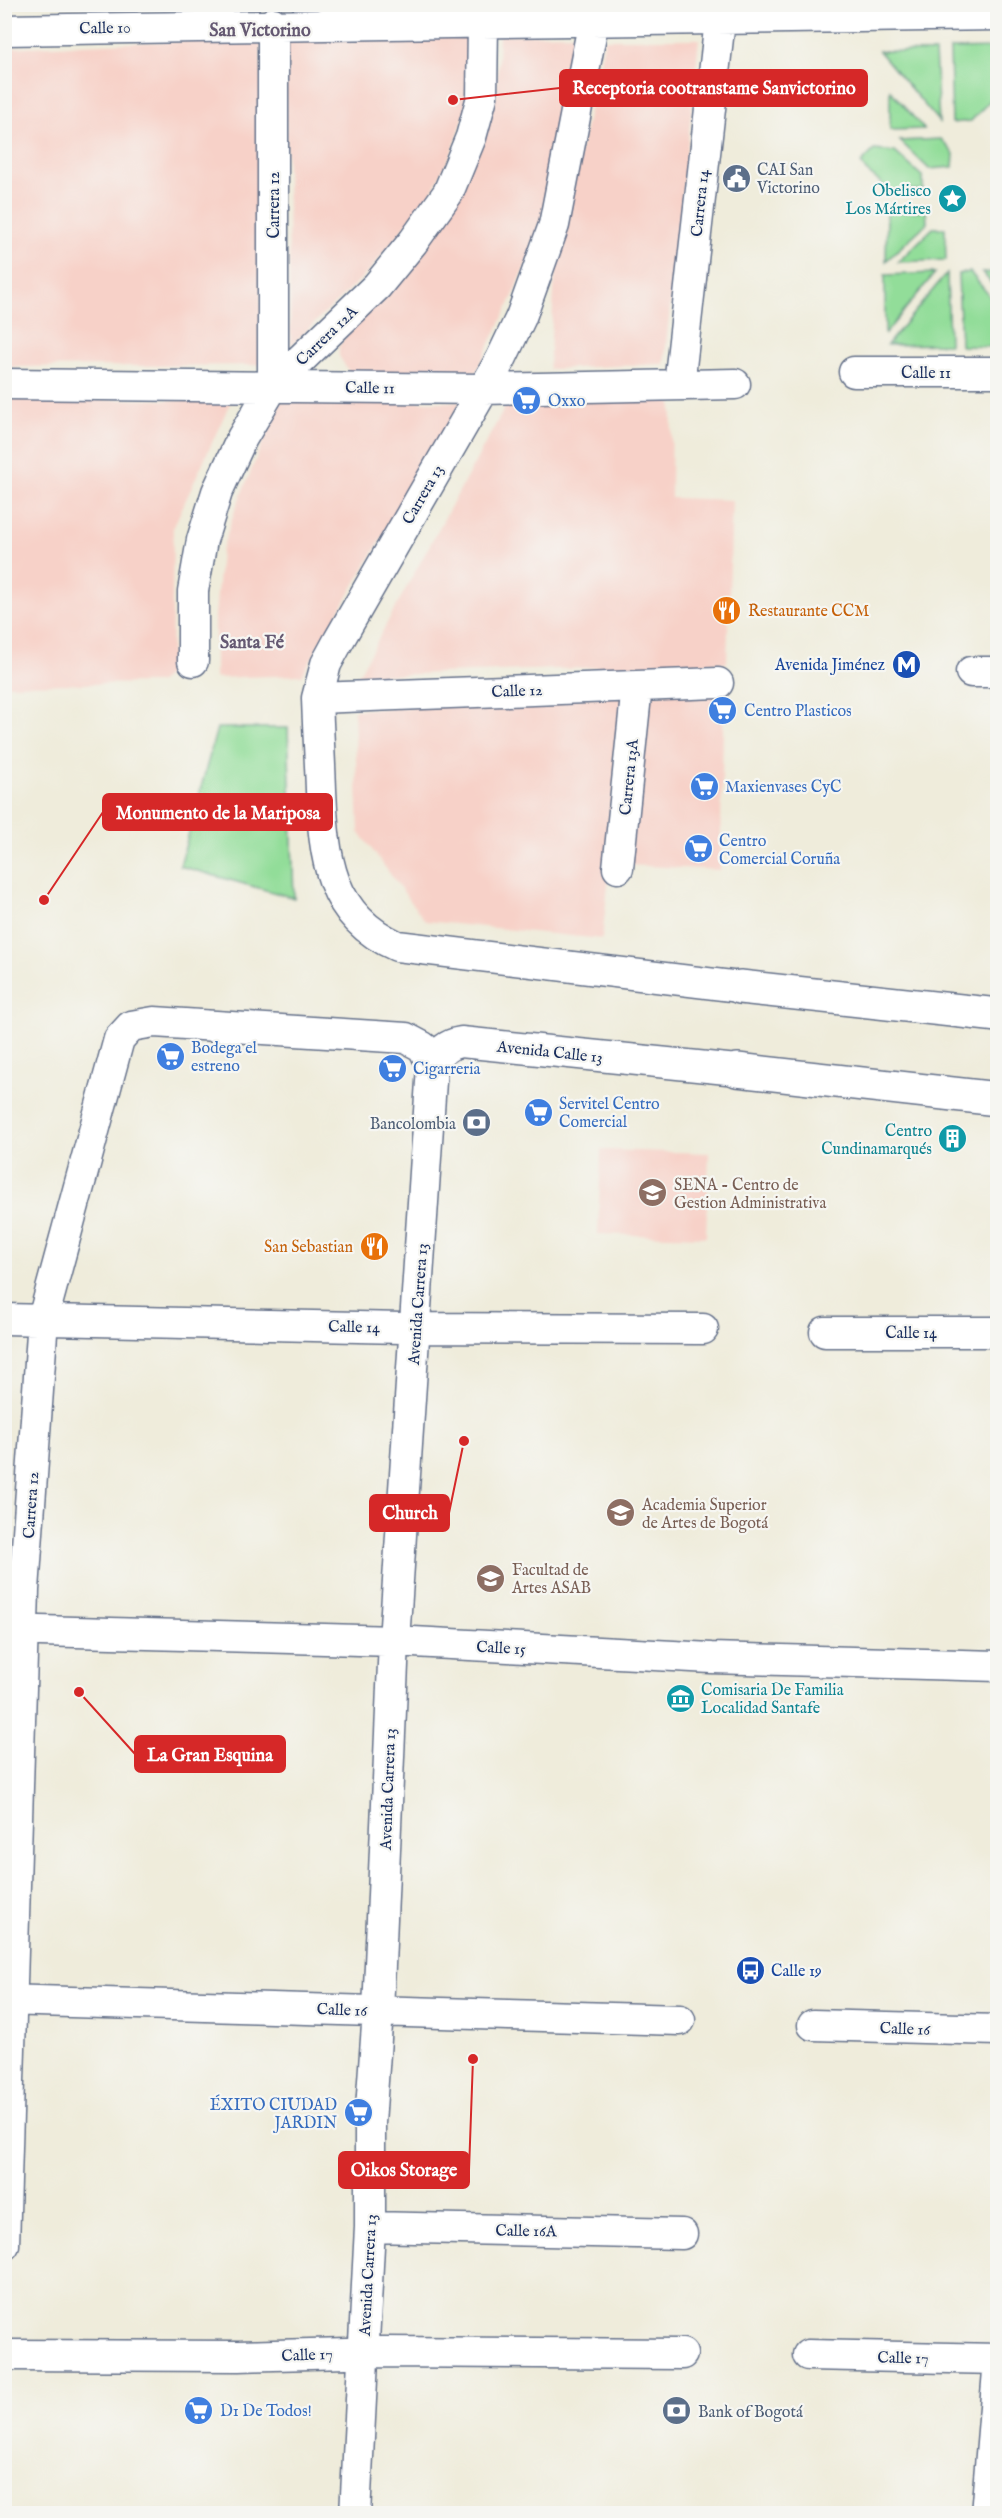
<svg xmlns="http://www.w3.org/2000/svg" width="1002" height="2518" font-family="'IM FELL English',serif">
	<style>
		.built { fill: #f7d1c8 }
		.green { fill: #92dd99; stroke: #56867c; stroke-width: 1.5 }
		.lines { fill: none; stroke-linecap: round; stroke-linejoin: round }
		.minor-casing { stroke: #65718a; stroke-width: 33 }
		.major-casing { stroke: #65718a; stroke-width: 36 }
		.minor { stroke: #fff; stroke-width: 30 }
		.major { stroke: #fff; stroke-width: 33 }
		.labels { text-anchor: middle; stroke-width: 4.5; stroke-linejoin: round; paint-order: stroke }
		.street-label { font-size: 16px; fill: #1b2f5e; stroke: #f6f6f2 }
		.service-label { font-size: 16px; fill: #4e5e75; stroke: #f6f6f2; text-anchor: start }
		.culture-label { font-size: 16px; fill: #0d838f; stroke: #f6f6f2; text-anchor: end }
		.shop-label { font-size: 16px; fill: #366cbe; stroke: #f6f6f2; text-anchor: start }
		.food-label { font-size: 16px; fill: #c56008; stroke: #f6f6f2; text-anchor: start }
		.transit-label { font-size: 16px; fill: #164399; stroke: #f6f6f2; text-anchor: end }
		.education-label { font-size: 16px; fill: #785e54; stroke: #f6f6f2; text-anchor: start }
		.neighbourhood-label { font-size: 18px; font-weight: bold; fill: #655972; stroke: #f6f6f2 }
		.leader { fill: none; stroke: #d62828; stroke-width: 2 }
		.callout-dot { fill: #d62828; stroke: #f6f6f2; stroke-width: 2 }
		.callout { fill: #d62828; stroke: #d62828; stroke-width: 2 }
		.callout-label { font-size: 18px; text-anchor: middle; font-weight: bold; fill: #fff }
	</style>
	<rect width="100%" height="100%" fill="#f6f6f2"/>
	<filter id="ink" filterUnits="userSpaceOnUse"><feTurbulence type="fractalNoise" baseFrequency=".0167" numOctaves="2"/><feDisplacementMap in="SourceGraphic" scale="12" xChannelSelector="R" yChannelSelector="G"/><feConvolveMatrix kernelMatrix="1 2 1 2 8 2 1 2 1" color-interpolation-filters="sRGB"/></filter>
	<filter id="wash" filterUnits="userSpaceOnUse"><feTurbulence type="fractalNoise" baseFrequency=".008" numOctaves="4" result="noise"/><feDisplacementMap in="SourceGraphic" scale="24" xChannelSelector="R" yChannelSelector="G"/><feGaussianBlur stdDeviation="1.35" result="paint"/><feColorMatrix in="noise" values="0 0 0 0 0 0 0 0 0 0 0 0 0 0 0 0 0 1.4 0 .05"/><feComposite in="paint" operator="in"/></filter>
	<g filter="url(#wash)">
		<rect width="100%" height="100%" fill="#efecdb"/>
		<path class="built" d="M471,32V74L466,110L452,152L430,195L369,271L291,345L284,36Z
			M580,34L541,226L515,292L476,372L358,376L349,372L339,356V346L497,95L499,35Z
			M261,38V365L5,367L4,48Z
			M605,39H699L664,364L549,369L556,260Z
			M672,393L671,498L732,500L727,663L358,676L508,402Z
			M5,398L231,401L173,528L171,673L158,683L5,685Z
			M280,401L461,402L302,675L215,678V615L221,552L236,507Z
			M724,690L720,870L628,865L649,694Z
			M629,695L602,939L425,921L359,832L354,710Z
			M601,1150L709,1153L706,1237L598,1234Z"/>
		<path class="green" d="M997,48V93L971,121L952,123L950,49Z
			M879,51L935,52L939,122Z
			M890,90L924,129L890,130Z
			M941,139L954,154L953,167L929,169L900,141Z
			M874,150L895,152L923,177V190L891,191L866,171L861,163Z
			M926,210L927,223L886,261L887,213Z
			M933,228H945L946,260L898,262Z
			M970,272L997,305V347L961,346L958,274Z
			M982,272L997,273V290Z
			M935,273L885,334V275Z
			M947,273L949,344L887,345Z
			M217,728H288L294,898L180,866Z"/>
	</g>
	<g filter="url(#ink)">
		<g class="lines">
			<defs>
				<path id="minor" d="M597,4L554,225L521,317L501,359L339,640L326,664L317,698C318,729 320,760 321,790C324,857 329,916 397,946L740,987
					M273,23V386
					M4,30C335,22 667,22 998,15
					M854,372H998
					M4,384L483,389L735,384
					M679,385L720,20
					M193,661V591L202,540L217,492L242,438L273,386L377,286L413,242L448,193L471,137L482,97L483,22
					M971,672H998
					M317,698L718,683
					M618,868L637,686
					M4,1319L402,1328L703,1329
					M825,1332H998
					M4,1630L394,1641L711,1658L998,1666
					M4,2000L680,2020
					M813,2025L998,2030
					M370,2227L682,2234
					M4,2245L24,1590L43,1319L119,1039L131,1026L154,1022L406,1038L423,1047L432,1066
					M4,2355L239,2356L383,2352L682,2354
					M808,2355L998,2359
					M355,2514L370,2227V2123L378,2011L394,1641L432,1066C438,1053 447,1044 461,1042L737,1070
					M986,2514L998,2371"/>
				<path id="major" d="M740,987L998,1015
					M737,1070L998,1099"/>
			</defs>
			<use href="#minor" class="minor-casing"/>
			<use href="#major" class="major-casing"/>
			<use href="#minor" class="minor"/>
			<use href="#major" class="major"/>
		</g>
	</g>
	<defs>
		<symbol id="civic-disc" viewBox="-11 -11 22 22"><circle r="9.5" fill="#5c6f8a" stroke="#f6f6f2"/><path d="M-.6-6.5H3V-4.5H.6V-3L4-1V1h2V6H-6V1h2V-1L-.6-3ZM-1.2 2.5V6h2.4V2.5Z" fill="#fff"/></symbol>
		<symbol id="sight-disc" viewBox="-11 -11 22 22"><circle r="9.5" fill="#0f9aa8" stroke="#f6f6f2"/><path d="M0-6L1.8-2.2L6-1.7L2.9 1.2L3.7 5.4L0 3.3L-3.7 5.4L-2.9 1.2L-6-1.7L-1.8-2.2Z" fill="#fff"/></symbol>
		<symbol id="supermarket-disc" viewBox="-11 -11 22 22"><circle r="9.5" fill="#3f7fe0" stroke="#f6f6f2"/><path d="M-6-5.5h2.5l.6 2H6L4.5 2H-2.5L-4.4-4H-6ZM-1.5 3.2a1.3 1.3 0 1 0 .1 0ZM3 3.2a1.3 1.3 0 1 0 .1 0Z" fill="#fff"/></symbol>
		<symbol id="restaurant-disc" viewBox="-11 -11 22 22"><circle r="9.5" fill="#e8710a" stroke="#f6f6f2"/><path d="M-5-6h1v4h1v-4h1v4h1v-4h1v5L-1.5 .5V6h-2V.5L-5-1ZM5-6V6H3V1.5H1.5Q1.5-4 5-6Z" fill="#fff"/></symbol>
		<symbol id="metro-disc" viewBox="-11 -11 22 22"><circle r="9.5" fill="#1a4fb4" stroke="#f6f6f2"/><path d="M-5.5 5V-5H-3L0 0L3-5H5.5V5H3V-.5L0 4L-3-.5V5Z" fill="#fff"/></symbol>
		<symbol id="bank-disc" viewBox="-11 -11 22 22"><circle r="9.5" fill="#5c6f8a" stroke="#f6f6f2"/><path d="M-6-4H6V4H-6ZM0-2.3a2.3 2.3 0 1 0 0 4.6a2.3 2.3 0 1 0 0-4.6Z" fill="#fff"/></symbol>
		<symbol id="building-disc" viewBox="-11 -11 22 22"><circle r="9.5" fill="#0f9aa8" stroke="#f6f6f2"/><path d="M-4-6H4V6H1V3H-1V6H-4ZM-2.5-4.3h1.7v1.8h-1.7ZM.8-4.3h1.7v1.8H.8ZM-2.5-1h1.7V.8h-1.7ZM.8-1h1.7V.8H.8Z" fill="#fff"/></symbol>
		<symbol id="university-disc" viewBox="-11 -11 22 22"><circle r="9.5" fill="#8d6e63" stroke="#f6f6f2"/><path d="M0-5L7-2L0 1L-7-2ZM-4 1L0 2.5L4 1V4Q0 6-4 4Z" fill="#fff"/></symbol>
		<symbol id="museum-disc" viewBox="-11 -11 22 22"><circle r="9.5" fill="#0f9aa8" stroke="#f6f6f2"/><path d="M0-6L6-3V-2H-6V-3ZM-5-1h2V3h-2ZM-1-1h2V3h-2ZM3-1h2V3H3ZM-6 4H6V6H-6Z" fill="#fff"/></symbol>
		<symbol id="bus-disc" viewBox="-11 -11 22 22"><circle r="9.5" fill="#1a4fb4" stroke="#f6f6f2"/><path d="M-5-6H5V4H4V6H2V4H-2V6H-4V4H-5ZM-3.5-4V0h7V-4ZM-3.5 1.2v1.5H-2V1.2ZM2 1.2v1.5H3.5V1.2Z" fill="#fff"/></symbol>
	</defs>
	<g fill-rule="evenodd">
		<use href="#civic-disc" x="720" y="162" width="33" height="33"/>
		<use href="#sight-disc" x="936" y="182" width="33" height="33"/>
		<use href="#supermarket-disc" x="510" y="384" width="33" height="33"/>
		<use href="#restaurant-disc" x="710" y="594" width="33" height="33"/>
		<use href="#metro-disc" x="890" y="648" width="33" height="33"/>
		<use href="#supermarket-disc" x="706" y="694" width="33" height="33"/>
		<use href="#supermarket-disc" x="688" y="770" width="33" height="33"/>
		<use href="#supermarket-disc" x="682" y="832" width="33" height="33"/>
		<use href="#supermarket-disc" x="154" y="1040" width="33" height="33"/>
		<use href="#supermarket-disc" x="376" y="1052" width="33" height="33"/>
		<use href="#supermarket-disc" x="522" y="1096" width="33" height="33"/>
		<use href="#bank-disc" x="460" y="1106" width="33" height="33"/>
		<use href="#building-disc" x="936" y="1122" width="33" height="33"/>
		<use href="#university-disc" x="636" y="1176" width="33" height="33"/>
		<use href="#restaurant-disc" x="358" y="1230" width="33" height="33"/>
		<use href="#university-disc" x="604" y="1496" width="33" height="33"/>
		<use href="#university-disc" x="474" y="1562" width="33" height="33"/>
		<use href="#museum-disc" x="664" y="1682" width="33" height="33"/>
		<use href="#bus-disc" x="734" y="1954" width="33" height="33"/>
		<use href="#supermarket-disc" x="342" y="2096" width="33" height="33"/>
		<use href="#supermarket-disc" x="182" y="2394" width="33" height="33"/>
		<use href="#bank-disc" x="660" y="2394" width="33" height="33"/>
	</g>
	<g class="labels">
		<g class="street-label">
			<text transform="translate(105 27) rotate(-1)" y="6">Calle 10</text>
			<text transform="translate(699 203) rotate(-84)" y="6">Carrera 14</text>
			<text transform="translate(273 205) rotate(-90)" y="6">Carrera 12</text>
			<text transform="translate(326 335) rotate(-44)" y="6">Carrera 12A</text>
			<text x="926" y="378">Calle 11</text>
			<text transform="translate(370 387) rotate(1)" y="6">Calle 11</text>
			<text transform="translate(422 494) rotate(-60)" y="6">Carrera 13</text>
			<text transform="translate(517 690) rotate(-2)" y="6">Calle 12</text>
			<text transform="translate(628 777) rotate(-84)" y="6">Carrera 13A</text>
			<text transform="translate(550 1051) rotate(6)" y="6">Avenida Calle 13</text>
			<text transform="translate(417 1304) rotate(-86)" y="6">Avenida Carrera 13</text>
			<text transform="translate(354 1326) rotate(1)" y="6">Calle 14</text>
			<text x="911" y="1338">Calle 14</text>
			<text transform="translate(30 1505) rotate(-86)" y="6">Carrera 12</text>
			<text transform="translate(501 1647) rotate(3)" y="6">Calle 15</text>
			<text transform="translate(387 1789) rotate(-88)" y="6">Avenida Carrera 13</text>
			<text transform="translate(342 2009) rotate(2)" y="6">Calle 16</text>
			<text transform="translate(905 2028) rotate(2)" y="6">Calle 16</text>
			<text transform="translate(526 2230) rotate(1)" y="6">Calle 16A</text>
			<text transform="translate(367 2275) rotate(-87)" y="6">Avenida Carrera 13</text>
			<text transform="translate(307 2354) rotate(-2)" y="6">Calle 17</text>
			<text transform="translate(903 2357) rotate(1)" y="6">Calle 17</text>
		</g>
		<g class="service-label">
			<text x="757" y="175">CAI San<tspan x="757" dy="18">Victorino</tspan></text>
			<text x="456" y="1129" text-anchor="end">Bancolombia</text>
			<text x="698" y="2417">Bank of Bogotá</text>
		</g>
		<g class="culture-label">
			<text x="931" y="196">Obelisco<tspan x="931" dy="18">Los Mártires</tspan></text>
			<text x="932" y="1136">Centro<tspan x="932" dy="18">Cundinamarqués</tspan></text>
			<text x="701" y="1695" text-anchor="start">Comisaria De Familia<tspan x="701" dy="18">Localidad Santafe</tspan></text>
		</g>
		<g class="shop-label">
			<text x="548" y="406">Oxxo</text>
			<text x="744" y="716">Centro Plasticos</text>
			<text x="725" y="792">Maxienvases CyC</text>
			<text x="719" y="846">Centro<tspan x="719" dy="18">Comercial Coruña</tspan></text>
			<text x="191" y="1053">Bodega el<tspan x="191" dy="18">estreno</tspan></text>
			<text x="413" y="1074">Cigarreria</text>
			<text x="559" y="1109">Servitel Centro<tspan x="559" dy="18">Comercial</tspan></text>
			<text x="337" y="2110" text-anchor="end">ÉXITO CIUDAD<tspan x="337" dy="18">JARDIN</tspan></text>
			<text x="220" y="2416">D1 De Todos!</text>
		</g>
		<g class="food-label">
			<text x="748" y="616">Restaurante CCM</text>
			<text x="353" y="1252" text-anchor="end">San Sebastian</text>
		</g>
		<g class="transit-label">
			<text x="885" y="670">Avenida Jiménez</text>
			<text x="771" y="1976" text-anchor="start">Calle 19</text>
		</g>
		<g class="education-label">
			<text x="674" y="1190">SENA - Centro de<tspan x="674" dy="18">Gestion Administrativa</tspan></text>
			<text x="642" y="1510">Academia Superior<tspan x="642" dy="18">de Artes de Bogotá</tspan></text>
			<text x="512" y="1575">Facultad de<tspan x="512" dy="18">Artes ASAB</tspan></text>
		</g>
		<g class="neighbourhood-label">
			<text x="260" y="36">San Victorino</text>
			<text x="252" y="648">Santa Fé</text>
		</g>
	</g>
	<path class="leader" d="M453 100L560 88M44 900L103 812M464 1441L449 1513M79 1692L135 1754M473 2059L469 2170"/>
	<g class="callout-dot">
		<circle cx="453" cy="100" r="6"/>
		<circle cx="44" cy="900" r="6"/>
		<circle cx="464" cy="1441" r="6"/>
		<circle cx="79" cy="1692" r="6"/>
		<circle cx="473" cy="2059" r="6"/>
	</g>
	<g class="callout">
		<rect x="560" y="70" width="307" height="36" rx="6"/>
		<rect x="103" y="794" width="229" height="36" rx="6"/>
		<rect x="370" y="1495" width="79" height="36" rx="6"/>
		<rect x="135" y="1736" width="150" height="36" rx="6"/>
		<rect x="339" y="2152" width="130" height="36" rx="6"/>
	</g>
	<g class="callout-label">
		<text x="714" y="94">Receptoria cootranstame Sanvictorino</text>
		<text x="218" y="819">Monumento de la Mariposa</text>
		<text x="410" y="1519">Church</text>
		<text x="210" y="1761">La Gran Esquina</text>
		<text x="404" y="2176">Oikos Storage</text>
	</g>
	<rect width="1002" height="2518" fill="none" stroke="#f6f6f2" stroke-width="24"/>
</svg>
